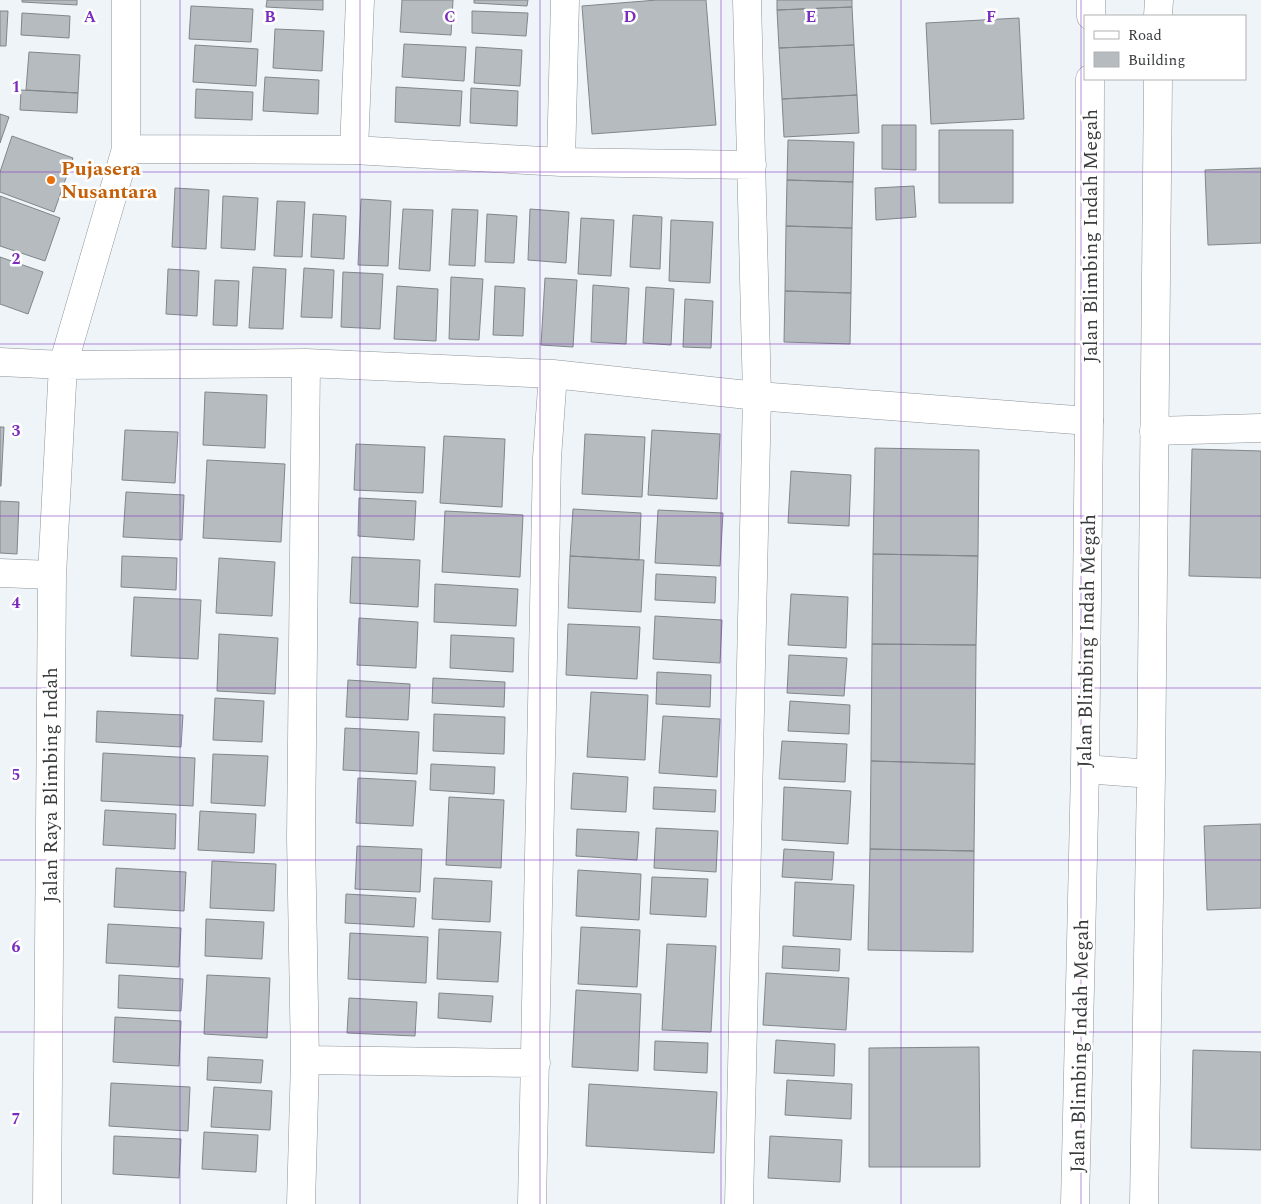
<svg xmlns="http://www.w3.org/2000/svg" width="1261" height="1204" font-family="Spectral,serif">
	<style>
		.building { fill: #b6bbc0; stroke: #81868b }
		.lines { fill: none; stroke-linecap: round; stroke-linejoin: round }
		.minor-casing { stroke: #8f9499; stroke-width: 29 }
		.tertiary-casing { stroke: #8f9499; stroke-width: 29 }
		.minor { stroke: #fff; stroke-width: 28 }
		.tertiary { stroke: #fff; stroke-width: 28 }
		.grid { fill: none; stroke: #7b2cbf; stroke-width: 1; stroke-opacity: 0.55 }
		.food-dot { fill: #e8710a; stroke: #fff; stroke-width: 2 }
		.labels { text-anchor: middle; stroke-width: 5; stroke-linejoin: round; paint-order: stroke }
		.food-label { font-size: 20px; font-weight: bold; fill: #c56008; stroke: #fff; text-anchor: start }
		.street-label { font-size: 20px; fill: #393b3d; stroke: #fff }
		.grid-label { font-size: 16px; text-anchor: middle; font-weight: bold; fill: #7b2cbf; stroke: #fff; stroke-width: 5; stroke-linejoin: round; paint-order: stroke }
	</style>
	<rect width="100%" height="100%" fill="#eef4f8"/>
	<path class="building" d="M22,0H77V5L22,2Z
		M267,0H323V10L266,7Z
		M402,0H453L451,35L400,32Z
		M474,0H528L527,6L474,3Z
		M657,0H706L716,125L592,134L582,6Z
		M777,0H852V7L777,10Z
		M191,6L253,9L251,42L189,39Z
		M852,7L854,45L779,48L777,10Z
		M0,11H8L6,46H0Z
		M472,11L528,13L526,36L472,33Z
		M22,13L70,16L69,38L21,35Z
		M1019,18L1024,119L931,124L926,23Z
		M275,29L324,31L322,71L273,68Z
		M404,44L466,47L464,81L402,77Z
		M195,45L258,49L256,86L193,82Z
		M854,45L857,95L782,99L779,48Z
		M476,47L522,50L520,86L474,83Z
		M29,52L80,55L78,93L26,90Z
		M265,77L319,80L318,114L263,111Z
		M396,87L462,91L460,126L395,122Z
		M471,88L518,91L517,126L470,123Z
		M196,89L253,92L252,120L195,118Z
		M21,90L78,93L77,113L20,110Z
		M857,95L859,133L784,137L782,99Z
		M0,114L9,117L0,143Z
		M882,125H916V170L882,169Z
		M939,130H1013V203H939Z
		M12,136L73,158L54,212L0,192V172Z
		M788,140L854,142L853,182L787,180Z
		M1261,168V243L1208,245L1205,170Z
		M787,180L853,182L852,228L786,226Z
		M914,186L916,217L876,220L875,188Z
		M175,188L209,190L206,249L172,247Z
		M0,196L60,218L45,261L0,246Z
		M223,196L258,198L255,250L221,248Z
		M361,199L391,201L388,266L358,265Z
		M277,201L305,202L302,257L274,256Z
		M403,209L433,210L430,271L399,269Z
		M452,209L478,210L475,266L449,265Z
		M530,209L569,212L566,263L528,260Z
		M313,214L346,216L344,259L311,257Z
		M487,214L517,216L514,263L485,262Z
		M633,215L662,217L660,269L630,267Z
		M581,218L614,220L611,276L578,274Z
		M671,220L713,222L710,283L669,281Z
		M786,226L852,228L851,293L785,291Z
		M0,257L43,272L28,314L0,304Z
		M253,267L286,269L283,329L249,328Z
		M304,268L334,270L332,318L301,317Z
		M168,269L199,271L197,316L166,314Z
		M343,272L383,274L380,329L341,327Z
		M451,277L483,279L479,340L449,339Z
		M545,278L577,280L573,347L541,345Z
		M215,280L239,281L237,326L213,325Z
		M593,285L629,288L626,344L591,342Z
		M397,286L438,289L436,341L394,339Z
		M495,286L525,288L523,336L493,335Z
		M646,287L674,289L671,345L643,343Z
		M785,291L851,293L850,344L784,342Z
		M685,299L713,301L711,348L683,347Z
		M205,392L267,395L265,448L203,445Z
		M0,427H4L1,486H0Z
		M125,430L178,432L175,483L122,480Z
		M652,430L720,434L717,499L648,495Z
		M585,434L645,437L642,497L582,494Z
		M444,436L505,439L502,507L440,503Z
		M356,444L425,447L423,493L354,490Z
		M875,448L979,450L978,556L873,554Z
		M1192,449L1261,451V578L1189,576Z
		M207,460L285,464L281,542L203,538Z
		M791,471L851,475L849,526L788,523Z
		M126,492L184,495L182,540L123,537Z
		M359,498L416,501L414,540L358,536Z
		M0,501L19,502L17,554L0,553Z
		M573,509L641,513L639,560L570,556Z
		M658,510L723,513L720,566L655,563Z
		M445,511L523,515L520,577L442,572Z
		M873,554L978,556L976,645L872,644Z
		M122,556L177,558L176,590L121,587Z
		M570,556L644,560L641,612L568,608Z
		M352,557L420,560L418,607L350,603Z
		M219,558L275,562L272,616L216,613Z
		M656,574L716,577L715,603L655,600Z
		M435,584L518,589L516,626L434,622Z
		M791,594L848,597L846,648L788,645Z
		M134,597L201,600L198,659L131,656Z
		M655,616L722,620L720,663L653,659Z
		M359,618L418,622L416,668L357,665Z
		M568,624L640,627L637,679L566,675Z
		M219,634L278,638L275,694L217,691Z
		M451,635L514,638L513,672L450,668Z
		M872,644L976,645L975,764L871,761Z
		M789,655L847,658L844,696L787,693Z
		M657,672L711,675L710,707L656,704Z
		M433,678L505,682L504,707L432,703Z
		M348,680L410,684L408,720L346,717Z
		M591,692L648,695L645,760L587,757Z
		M215,698L264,701L262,742L213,740Z
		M790,701L850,705L849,734L788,731Z
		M97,711L183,715L181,747L96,742Z
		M434,714L505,717L504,754L433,751Z
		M663,716L720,719L717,777L659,773Z
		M345,728L419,732L417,774L343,770Z
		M782,741L847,744L845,782L779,779Z
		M103,753L195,758L193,806L101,801Z
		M213,754L268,756L265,806L211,803Z
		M871,761L975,764L974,851L870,849Z
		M431,764L495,767L494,794L430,790Z
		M573,773L628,777L626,812L571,809Z
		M358,778L416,781L413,826L356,823Z
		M654,787L716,790L715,812L653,809Z
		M784,787L851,791L848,844L782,840Z
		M449,797L504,800L501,868L446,865Z
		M105,810L176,814L175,849L103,845Z
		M200,811L256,814L254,853L198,850Z
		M1261,824V908L1207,910L1204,826Z
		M656,828L718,831L716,872L654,868Z
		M577,829L639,832L637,860L576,856Z
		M357,846L422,849L420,892L355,889Z
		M784,849L834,852L832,880L782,877Z
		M870,849L974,851L973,952L868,950Z
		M212,861L276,864L274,911L210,908Z
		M116,868L186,872L184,911L114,907Z
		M578,870L641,874L639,920L576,916Z
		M652,877L708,879L706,917L650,914Z
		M434,878L492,881L490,922L432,919Z
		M795,882L854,885L851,940L793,936Z
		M346,894L416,898L414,927L345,923Z
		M206,919L264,922L262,959L205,956Z
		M108,924L181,928L179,967L106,963Z
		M581,927L640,930L637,987L578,984Z
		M439,929L501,932L498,982L437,979Z
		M350,933L428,937L426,983L348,979Z
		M667,944L716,946L711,1032L662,1030Z
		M783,946L840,949L839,971L782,968Z
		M766,973L849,978L846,1030L763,1025Z
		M119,975L183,979L181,1011L118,1008Z
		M207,975L270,978L267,1038L204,1034Z
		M576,990L641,994L638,1071L572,1067Z
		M439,993L493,996L491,1022L438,1018Z
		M349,998L417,1002L415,1036L347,1033Z
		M115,1017L181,1021L179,1066L113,1062Z
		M776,1040L835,1044L834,1076L774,1073Z
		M655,1041L708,1043L707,1073L654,1070Z
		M979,1047L980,1167H869V1048Z
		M1193,1050L1261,1052V1150L1191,1148Z
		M208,1057L263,1060L261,1083L207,1080Z
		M787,1080L852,1084L851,1119L785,1115Z
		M111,1083L190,1087L188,1131L109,1126Z
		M589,1084L717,1092L714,1153L586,1146Z
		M214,1087L272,1091L270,1130L211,1127Z
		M204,1132L258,1135L256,1172L202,1169Z
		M114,1136L181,1139L179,1178L113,1174Z
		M770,1136L842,1140L840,1182L768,1178Z"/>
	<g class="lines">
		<defs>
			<path id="minor" d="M126,149L354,150L561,162L752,165
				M354,150L360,0
				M561,162L565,0
				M0,362L63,365L306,363L553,374L757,396L1089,421
				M1154,431L1261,428
				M0,573L52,575
				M305,1060L536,1063
				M47,1204L52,575L63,365L126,149V0
				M301,1204L305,1060L301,838L306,363
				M532,1204L547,458L553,374
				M739,1204L757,396L747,0"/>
			<path id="tertiary" d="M1091,16V0
				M1158,16L1159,0
				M1085,769L1151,774
				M1075,1204L1085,769L1089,421L1090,79
				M1144,1204L1151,774L1158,79"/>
		</defs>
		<use href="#minor" class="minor-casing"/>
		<use href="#tertiary" class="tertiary-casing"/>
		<use href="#minor" class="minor"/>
		<use href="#tertiary" class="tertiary"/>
	</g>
	<path class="grid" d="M180,0V1204M360,0V1204M540,0V1204M721,0V1204M901,0V1204M1081,0V1204M0,172H1261M0,344H1261M0,516H1261M0,688H1261M0,860H1261M0,1032H1261"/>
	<circle class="food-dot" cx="51" cy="180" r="5"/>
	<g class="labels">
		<g class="food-label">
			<text x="61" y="175">Pujasera<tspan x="61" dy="23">Nusantara</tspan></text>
		</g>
		<g class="street-label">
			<text transform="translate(1090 236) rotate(-90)" y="7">Jalan Blimbing Indah Megah</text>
			<text transform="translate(1086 641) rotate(-89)" y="7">Jalan Blimbing Indah Megah</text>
			<text transform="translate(50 785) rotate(-90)" y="7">Jalan Raya Blimbing Indah</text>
			<text transform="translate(1079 1046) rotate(-89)" y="7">Jalan Blimbing Indah Megah</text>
		</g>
	</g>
	<g class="grid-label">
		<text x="90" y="22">A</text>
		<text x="270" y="22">B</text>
		<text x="450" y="22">C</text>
		<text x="630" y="22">D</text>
		<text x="811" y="22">E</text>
		<text x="991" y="22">F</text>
		<text x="16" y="92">1</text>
		<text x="16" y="264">2</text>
		<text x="16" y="436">3</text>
		<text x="16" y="608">4</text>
		<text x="16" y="780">5</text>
		<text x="16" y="952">6</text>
		<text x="16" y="1124">7</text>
	</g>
	<rect x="1084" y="15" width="162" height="65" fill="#ffffff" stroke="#b0b1b1"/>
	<rect x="1094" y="31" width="25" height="8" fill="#ffffff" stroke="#b0b1b1"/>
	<text x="1128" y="40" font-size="15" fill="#393b3d">Road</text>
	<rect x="1094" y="52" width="25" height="15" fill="#b6bbc0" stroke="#b0b1b1"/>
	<text x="1128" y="65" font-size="15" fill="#393b3d">Building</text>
</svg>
